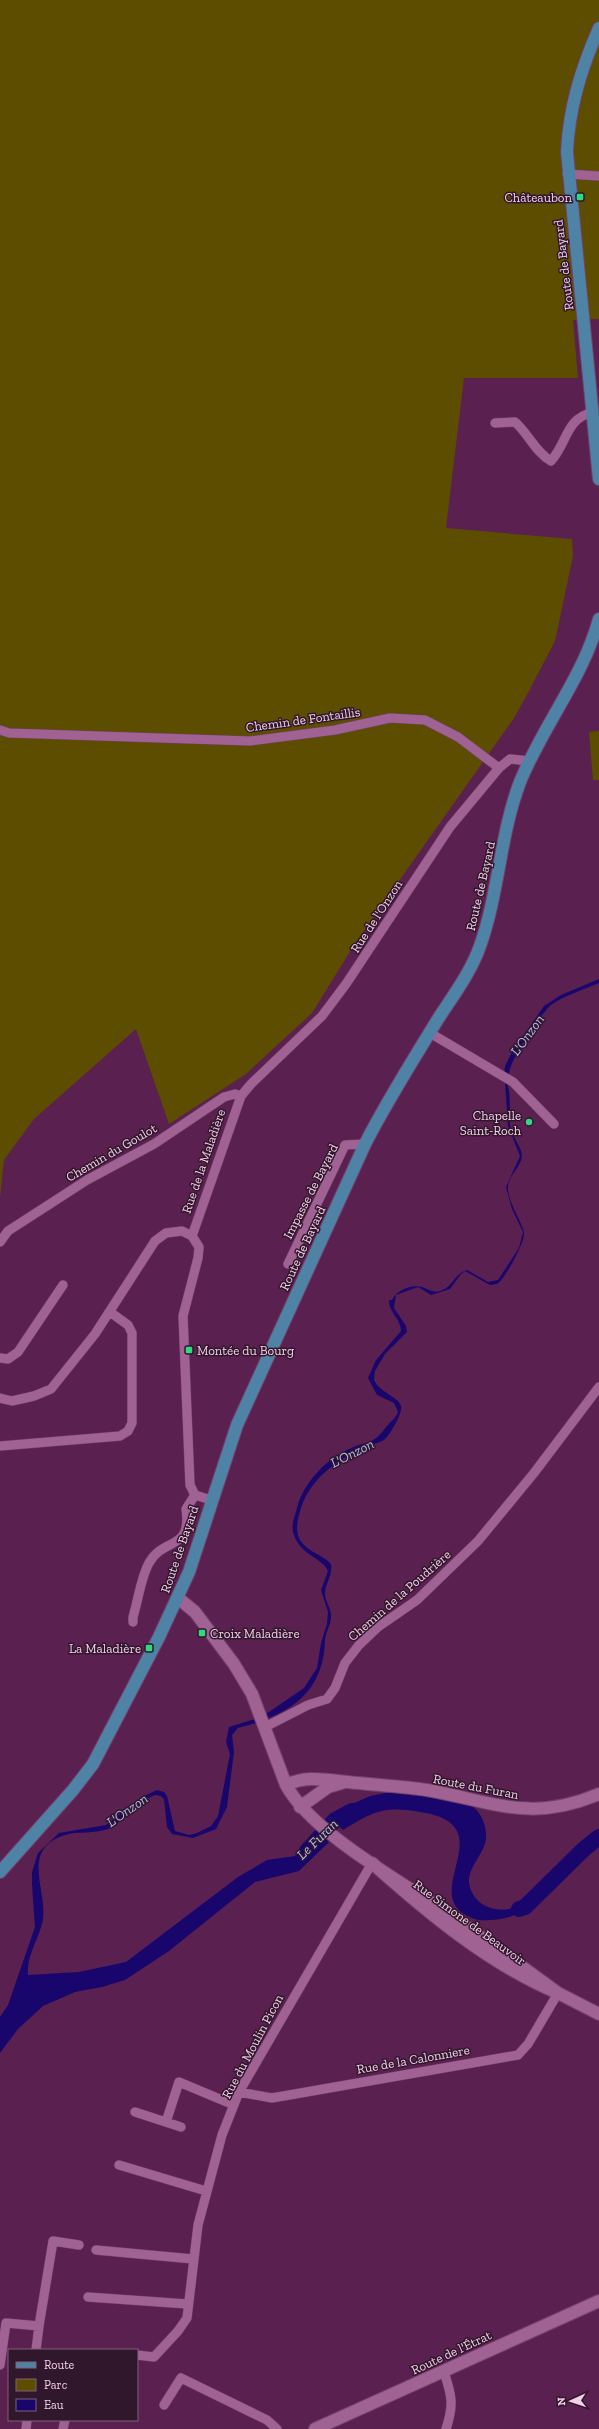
<svg xmlns="http://www.w3.org/2000/svg" width="599" height="2429" font-family="'Zilla Slab',serif">
	<style>
		.green { fill: #5d4d00 }
		.water { fill: #18066d }
		.lines { fill: none; stroke-linecap: round; stroke-linejoin: round }
		.river { stroke: #18066d; stroke-width: 16 }
		.street-casing { stroke: #73406b; stroke-width: 10 }
		.secondary-casing { stroke: #73406b; stroke-width: 14 }
		.primary-casing { stroke: #73406b; stroke-width: 14 }
		.street { stroke: #a06193; stroke-width: 9 }
		.secondary { stroke: #a06193; stroke-width: 12 }
		.primary { stroke: #4f83a6; stroke-width: 12 }
		.poi-dot { fill: #31d882; stroke: #31172c; stroke-width: 1.5 }
		.labels { text-anchor: middle; stroke-width: 3; stroke-linejoin: round; paint-order: stroke }
		.poi-label { font-size: 13px; fill: #f2cfe9; stroke: #31172c; text-anchor: end }
		.street-label { font-size: 13px; fill: #f2cfe9; stroke: #31172c }
		.water-label { font-size: 14px; font-style: italic; fill: #b2bdf1; stroke: #31172c }
	</style>
	<rect width="100%" height="100%" fill="#5a2050"/>
	<path class="green" d="M0,0H599V319L573,320L578,378H464L446,528L572,539L573,556L555,641L529,691L514,718L356,942L312,1013L246,1074L169,1124L136,1029L34,1119L4,1160L0,1198Z
		M599,731V780H593L589,732Z"/>
	<path class="water" d="M599,979V983C585,989 563,996 551,1005C540,1015 509,1060 509,1075L504,1076L505,1066L512,1052L544,1006L561,995Z
		M505,1081C512,1087 509,1115 510,1125C511,1136 522,1147 522,1156C521,1167 509,1175 508,1186C506,1200 525,1226 524,1234C524,1244 505,1279 497,1284L490,1285L465,1271L461,1274L450,1289L431,1295L418,1287L396,1295L394,1308L406,1326L407,1332L385,1354L375,1371L374,1380C380,1393 399,1397 401,1406C403,1413 389,1437 384,1440C378,1444 370,1444 364,1447C336,1461 311,1478 301,1508C298,1518 295,1528 299,1538C306,1552 322,1554 331,1564C333,1577 325,1582 325,1594C325,1602 332,1609 331,1617C331,1625 325,1633 325,1641C324,1679 304,1705 268,1718L266,1714L304,1688L317,1668L321,1643L327,1624L328,1612L321,1590L328,1571C322,1557 301,1556 294,1535C290,1525 295,1517 297,1508C303,1484 324,1461 347,1450C369,1439 370,1448 387,1426C391,1421 396,1418 398,1412L394,1403L377,1395L368,1378L376,1360L401,1331C401,1319 389,1313 389,1300H392C396,1291 411,1284 422,1287C429,1289 432,1293 440,1291C452,1288 455,1273 467,1270L488,1282L498,1280L519,1248L523,1232L512,1209L506,1187L520,1156L508,1126Z
		M255,1719L256,1723L238,1728L232,1735L234,1752L227,1807L216,1829L193,1838L172,1834L167,1827L164,1799L161,1796L155,1795C137,1802 125,1821 108,1829C94,1834 79,1831 65,1835C20,1849 47,1889 43,1919C40,1938 26,1955 28,1975L79,1972L126,1962L238,1877L267,1860L295,1856L303,1844L318,1832L329,1842L299,1871L255,1882L169,1951L125,1980L102,1987L75,1992L43,2006L18,2029L0,2053V2017L8,2005L35,1927L32,1885V1872L38,1853L59,1833L106,1825L142,1797L157,1790L164,1792L167,1796L175,1831L189,1835L197,1833L211,1826L218,1816L230,1754L226,1742L229,1727Z
		M390,1792C407,1793 456,1797 470,1805C482,1811 487,1828 486,1839C484,1854 469,1866 469,1881C469,1890 475,1899 482,1904C523,1930 572,1860 599,1836V1843C565,1871 539,1919 490,1920C486,1920 479,1921 475,1919C411,1898 509,1825 420,1812C383,1806 375,1811 343,1830L332,1819L334,1812L370,1796Z"/>
	<g class="lines">
		<path class="river" d="M307,1851L335,1820L352,1811
			M519,1909L525,1907L584,1849L599,1837"/>
		<defs>
			<path id="street" d="M567,174L599,176
				M495,423L515,422C528,433 536,453 551,461C568,442 565,419 593,412
				M0,730L9,733L250,741L335,730L390,718L425,720L458,737L499,768
				M430,1033L513,1082L554,1124
				M192,1236L241,1096L251,1084L322,1016L346,984L450,827L499,768L510,759L530,761
				M0,1242L8,1231L87,1180L154,1144L224,1097L235,1094L241,1096
				M288,1264L345,1145L365,1144
				M0,1358L8,1359L18,1352L63,1285
				M0,1398L12,1401L34,1396L51,1389L95,1334L155,1241L166,1233L182,1231L192,1236L199,1247L198,1258L183,1316L190,1485L195,1495L211,1500
				M0,1446L120,1436L128,1431L132,1423V1333L128,1325L110,1312
				M133,1622V1617C138,1601 141,1577 149,1563C164,1536 192,1552 186,1509L195,1495
				M265,1727L308,1705L327,1699L335,1688L345,1663L359,1645L378,1627L417,1600L478,1541L534,1473L599,1387
				M239,2092L272,2098L518,2055L528,2044L558,1993
				M135,2112L181,2127
				M166,2122L179,2082L234,2105
				M119,2165L206,2191
				M96,2250L193,2259
				M88,2297L187,2304
				M39,2326L53,2241L79,2245
				M137,2355L154,2357L178,2331L187,2318L198,2225L222,2135L239,2092L372,1863
				M0,2365L6,2323L39,2326L36,2350
				M444,2372C452,2396 454,2405 446,2429
				M164,2405L181,2378L267,2420L277,2429
				M26,2429L27,2420
				M63,2429L65,2420"/>
			<path id="secondary" d="M178,1598L195,1612L234,1664L252,1694L286,1785C312,1833 400,1881 447,1913C484,1939 521,1966 558,1993C489,1964 428,1913 372,1863
				M286,1785C307,1775 326,1780 348,1782C374,1785 401,1786 427,1790C495,1802 530,1823 599,1794
				M300,1807L328,1787L342,1783
				M558,1993L599,2014
				M315,2429L599,2301"/>
			<path id="primary" d="M599,28C581,69 569,108 567,152L599,479
				M0,1872L73,1790L93,1764L159,1637L189,1572L237,1425L365,1144C387,1101 413,1060 438,1019C453,996 471,972 480,946C499,893 500,834 520,782C543,725 583,678 599,619"/>
		</defs>
		<use href="#street" class="street-casing"/>
		<use href="#secondary" class="secondary-casing"/>
		<use href="#primary" class="primary-casing"/>
		<use href="#street" class="street"/>
		<use href="#secondary" class="secondary"/>
		<use href="#primary" class="primary"/>
	</g>
	<g class="poi-dot">
		<rect x="576" y="193" width="8" height="8" rx="2"/>
		<circle cx="529" cy="1122" r="4"/>
		<rect x="185" y="1346" width="8" height="8" rx="2"/>
		<rect x="198" y="1629" width="8" height="8" rx="2"/>
		<rect x="145" y="1644" width="8" height="8" rx="2"/>
	</g>
	<g class="labels">
		<g class="poi-label">
			<text x="572" y="202">Châteaubon</text>
			<text x="521" y="1120">Chapelle<tspan x="521" dy="15">Saint-Roch</tspan></text>
			<text x="197" y="1355" text-anchor="start">Montée du Bourg</text>
			<text x="210" y="1638" text-anchor="start">Croix Maladière</text>
			<text x="141" y="1653">La Maladière</text>
		</g>
		<g class="street-label">
			<text transform="translate(563 265) rotate(-97)" y="5">Route de Bayard</text>
			<text transform="translate(303 719) rotate(-8)" y="5">Chemin de Fontaillis</text>
			<text transform="translate(480 886) rotate(-77)" y="5">Route de Bayard</text>
			<text transform="translate(376 916) rotate(-57)" y="5">Rue de l'Onzon</text>
			<text transform="translate(111 1152) rotate(-30)" y="5">Chemin du Goulot</text>
			<text transform="translate(203 1161) rotate(-71)" y="5">Rue de la Maladière</text>
			<text transform="translate(310 1191) rotate(-63)" y="5">Impasse de Bayard</text>
			<text transform="translate(302 1248) rotate(-65)" y="5">Route de Bayard</text>
			<text transform="translate(179 1549) rotate(-71)" y="5">Route de Bayard</text>
			<text transform="translate(399 1595) rotate(-41)" y="5">Chemin de la Poudrière</text>
			<text transform="translate(476 1786) rotate(11)" y="5">Route du Furan</text>
			<text transform="translate(470 1922) rotate(36)" y="5">Rue Simone de Beauvoir</text>
			<text transform="translate(252 2046) rotate(-62)" y="5">Rue du Moulin Picon</text>
			<text transform="translate(413 2059) rotate(-10)" y="5">Rue de la Calonniere</text>
			<text transform="translate(451 2352) rotate(-25)" y="5">Route de l'Étrat</text>
		</g>
		<g class="water-label">
			<text transform="translate(527 1035) rotate(-54)" y="5">L'Onzon</text>
			<text transform="translate(352 1453) rotate(-27)" y="5">L'Onzon</text>
			<text transform="translate(127 1810) rotate(-35)" y="5">L'Onzon</text>
			<text transform="translate(317 1839) rotate(-44)" y="5">Le Furan</text>
		</g>
	</g>
	<rect x="8" y="2349" width="130" height="72" fill="#31172c" stroke="#7e6178"/>
	<rect x="16" y="2362" width="20" height="6" fill="#4f83a6" stroke="#7e6178"/>
	<text x="44" y="2369" font-size="12" fill="#f2cfe9">Route</text>
	<rect x="16" y="2379" width="20" height="12" fill="#5d4d00" stroke="#7e6178"/>
	<text x="44" y="2389" font-size="12" fill="#f2cfe9">Parc</text>
	<rect x="16" y="2399" width="20" height="12" fill="#18066d" stroke="#7e6178"/>
	<text x="44" y="2409" font-size="12" fill="#f2cfe9">Eau</text>
	<g transform="translate(571 2401) rotate(267)" stroke="#31172c" stroke-width="3" paint-order="stroke">
	<path d="M0-3L7 15L0 10L-7 15Z" fill="#f2cfe9"/>
	<text y="-6" font-size="11" font-weight="bold" text-anchor="middle" fill="#f2cfe9">N</text>
	</g>
</svg>
